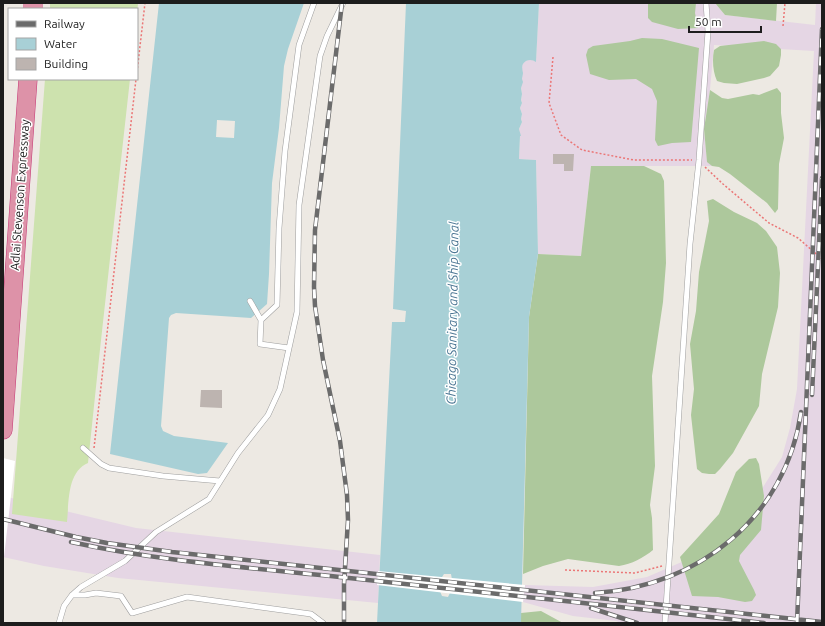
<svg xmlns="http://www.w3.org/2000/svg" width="825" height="626" font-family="Ubuntu,sans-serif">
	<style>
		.industrial { fill: #e5d6e4 }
		.grass { fill: #cde2ae }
		.forest { fill: #adc89c }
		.water { fill: #a8d0d6; fill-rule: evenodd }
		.pier { fill: #fff }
		.building { fill: #bdb4b0 }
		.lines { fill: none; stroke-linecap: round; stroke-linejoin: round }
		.service-casing { stroke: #9e9e9e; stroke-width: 6 }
		.motorway-casing { stroke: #c53675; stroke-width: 19 }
		.path { stroke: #eb7676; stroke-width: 1.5; stroke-dasharray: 2 2; stroke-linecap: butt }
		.service { stroke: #fff; stroke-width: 5 }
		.motorway { stroke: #dd92a8; stroke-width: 18 }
		.rail-casing { stroke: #6b6b6b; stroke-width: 4.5 }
		.rail { stroke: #fff; stroke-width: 3; stroke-dasharray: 9; stroke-linecap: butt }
		.labels { text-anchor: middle; stroke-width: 3; stroke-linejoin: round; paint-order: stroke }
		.street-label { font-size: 12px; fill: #1d1d1d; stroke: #fff }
		.water-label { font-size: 13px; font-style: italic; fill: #4c7794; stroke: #fff }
	</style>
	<rect width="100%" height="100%" fill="#ede9e3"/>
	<path class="industrial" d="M539,3H715L725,15L815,25L816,3H822V623H621L616,621L573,616L523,602L525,585L593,587L647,577L691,558L760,492L782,457L790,428L797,389L814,51L714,45L710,90L704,129L707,161L712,166H591L581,256L538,254L536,160L519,159L520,136L519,129L522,122L521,119L522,114L520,108L522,103L521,100L522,94L521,88L522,77V65L524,62L528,60H532L536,61Z
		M3,496L136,528L380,555L378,603L118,578L44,566L3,557Z"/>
	<path class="grass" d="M50,3H138L137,14V9H50Z
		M45,79H130C116,207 101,335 88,463C67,472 69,502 67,522L12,514Z"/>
	<path class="forest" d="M648,3H696L695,13L698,28L678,29L652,22L648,18Z
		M715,3H777L776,21L725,15Z
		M642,38L662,39L699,48L691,142L672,143L658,146L655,140L657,101L652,89L636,79L609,80L590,74L586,55L588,49L593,46L630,41Z
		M764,41L776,44L781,49V55L779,66L770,76L764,78L737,84L724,83L717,81C713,72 712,60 714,50L720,46Z
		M777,88L781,93V113L784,138L779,164L778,209L775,213L767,203L730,174L719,167L712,166L707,162L704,129L710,90L722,98L728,99L753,94L759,95Z
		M591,166H644L661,174L664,181L666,263L663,302L652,376L655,466L650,505L652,518L653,550C643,558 632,564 619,566L568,559L543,566L523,574L529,317L538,254L581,256Z
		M713,199L734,212L757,223L766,231L777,247L780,273L778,307L762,374L759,406L733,453L720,469L715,474H709L702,473L697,469L691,415L694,389L690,344L696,311L699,272L709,221L707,201Z
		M756,458L759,464L764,496L761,530L740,555L739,561L754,590L756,595L752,601L745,602L718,597L692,596L680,557L719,514L736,472L749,459Z
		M541,611L563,623H521V613Z"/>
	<path class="water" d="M159,3H304L288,49L284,66L279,128L272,183L269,274L267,304L251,318L176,313L171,315L169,318L161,426L163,431L174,436L228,443L207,473L198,474L110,454ZM217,120L235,121L234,138L216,137Z
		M406,3H539L536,62C533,60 530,59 526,61C521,64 522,68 523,73C523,74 522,78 522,79L523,82L521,88L522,94L521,100L522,103L520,108L522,114L521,119L522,122L519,129L521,136H520L519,159L536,160L538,254L529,317L521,623H377L392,322H405L406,311L393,309ZM444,574H451C453,582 452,590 448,597L442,596C438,588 439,581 444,574Z"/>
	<path class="pier" d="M3,458L15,461L4,557H3Z
		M378,571L525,585L523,602L377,585Z"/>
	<path class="building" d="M553,154H574L573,171H564V164H553Z
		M201,390H222V408L200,407Z"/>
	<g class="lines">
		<defs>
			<path id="service" d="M250,301L261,320
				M289,348L260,344L261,320L277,305L279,228L285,151L299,45L314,3
				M83,448L101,464L109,468L163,476L220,481
				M72,595H85L96,593L121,596L132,613L187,597L311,614L323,623
				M59,623L64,606L72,595L81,587L125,561L156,532L209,499L238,453L268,415L280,389L297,312L299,205L320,56L327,36L343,3
				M665,623L690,244L699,160L708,31L706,3"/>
			<path id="motorway" d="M33,9V3
				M3,430L28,79"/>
		</defs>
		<use href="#service" class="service-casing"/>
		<use href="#motorway" class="motorway-casing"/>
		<path class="path" d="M783,26L785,3
			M553,57L549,103L561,135L582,150L634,160H692
			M137,72L145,3
			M705,167L723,184L769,223L798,238L822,259
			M822,381V397
			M94,448L136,79
			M565,570L635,573L662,566"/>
		<use href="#service" class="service"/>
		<use href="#motorway" class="motorway"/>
		<defs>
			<path id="rail" d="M342,3L315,230L314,287L315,306L323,360L340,441L347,495L348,520L344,584V623
				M812,395L822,178
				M3,519L76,537L107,543L172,552L822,622
				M71,542C162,562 256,568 349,578C487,593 626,607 764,623
				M595,593C698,587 786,517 801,412
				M591,608L637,623
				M797,623L822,29"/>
		</defs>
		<use href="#rail" class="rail-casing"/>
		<use href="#rail" class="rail"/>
	</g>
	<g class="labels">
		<g class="street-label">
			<text transform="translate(20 195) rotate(-86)" y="4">Adlai Stevenson Expressway</text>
		</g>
		<g class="water-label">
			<text transform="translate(452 313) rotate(-89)" y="5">Chicago Sanitary and Ship Canal</text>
		</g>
	</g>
	<rect width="825" height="626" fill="none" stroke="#1d1d1d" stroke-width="8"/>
	<rect x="8" y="8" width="130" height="72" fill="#ffffff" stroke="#a5a5a5"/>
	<rect x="16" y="21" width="20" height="6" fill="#6b6b6b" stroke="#a5a5a5"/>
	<text x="44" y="28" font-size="12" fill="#1d1d1d">Railway</text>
	<rect x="16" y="38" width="20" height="12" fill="#a8d0d6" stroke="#a5a5a5"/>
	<text x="44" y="48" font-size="12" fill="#1d1d1d">Water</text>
	<rect x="16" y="58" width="20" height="12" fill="#bdb4b0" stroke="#a5a5a5"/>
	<text x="44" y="68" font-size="12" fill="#1d1d1d">Building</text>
	<path d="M689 26v6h72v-6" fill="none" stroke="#1d1d1d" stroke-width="2"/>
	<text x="695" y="26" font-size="12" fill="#1d1d1d" stroke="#ffffff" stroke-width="3" paint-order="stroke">50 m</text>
</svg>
